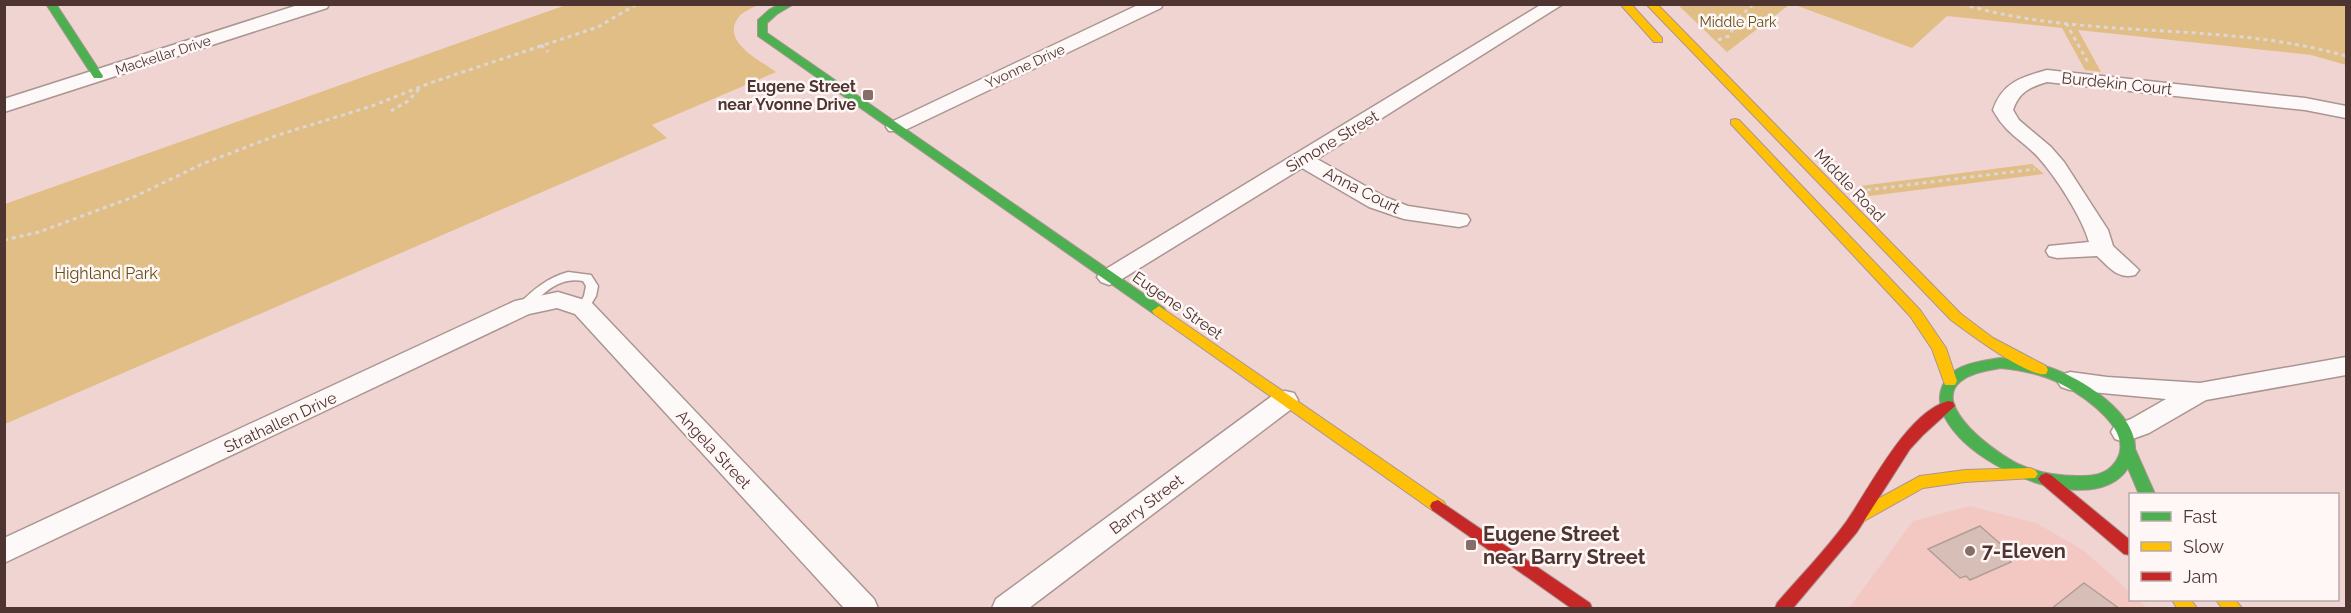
<svg xmlns="http://www.w3.org/2000/svg" width="2351" height="613" font-family="Raleway,sans-serif">
	<style>
		.built { fill: #f3c8c3 }
		.green { fill: #e1be85 }
		.building { fill: #d7beb6; stroke: #b29d97; stroke-width: 1.5 }
		.lines { fill: none; stroke-linecap: round; stroke-linejoin: round }
		.lane-casing { stroke: #ab9592; stroke-width: 3 }
		.street-casing { stroke: #ab9592; stroke-width: 3 }
		.fast-casing { stroke: #ab9592; stroke-width: 2 }
		.slow-casing { stroke: #ab9592; stroke-width: 2 }
		.jam-casing { stroke: #ab9592; stroke-width: 2 }
		.path { stroke: #ded6d4; stroke-width: 3; stroke-dasharray: 4 4; stroke-linecap: butt }
		.lane { fill: #fdf9f8; fill-rule: evenodd }
		.street { fill: #fdf9f8; fill-rule: evenodd }
		.fast { fill: #4caf50; fill-rule: evenodd }
		.slow { fill: #ffc107; fill-rule: evenodd }
		.jam { fill: #c62828; fill-rule: evenodd }
		.poi-dot { fill: #866d6a; stroke: #fef7f6; stroke-width: 2 }
		.labels { text-anchor: middle; stroke-width: 5; stroke-linejoin: round; paint-order: stroke }
		.far-park-label { font-size: 14px; fill: #654f17; stroke: #fef7f6 }
		.far-street-label { font-size: 14px; fill: #4e3532; stroke: #fef7f6 }
		.street-label { font-size: 16px; fill: #4e3532; stroke: #fef7f6 }
		.poi-label { font-size: 16px; font-weight: bold; fill: #4e3532; stroke: #fef7f6; text-anchor: end }
		.park-label { font-size: 16px; fill: #654f17; stroke: #fef7f6 }
		.near-poi-label { font-size: 20px; font-weight: bold; fill: #4e3532; stroke: #fef7f6; text-anchor: start }
	</style>
	<rect width="100%" height="100%" fill="#efd4d1"/>
	<path class="built" d="M1970,506L2036,523L2083,550L2130,592V600H2139L2147,608H1849L1913,521Z"/>
	<path class="green" d="M566,5H758C752,8 742,12 738,18C721,42 760,60 776,72L652,125L667,138L5,424V204Z
		M1678,5H1789L1727,52Z
		M1795,5H2346V65L2311,55L2078,30L2101,72L2085,70L2062,28L1947,16L1912,48Z
		M2032,164L2044,174L1870,196L1860,186Z"/>
	<path class="building" d="M1980,526L2012,554L2006,557L2011,562L1970,580L1966,576L1960,578L1928,549Z
		M2084,583L2120,609H2051Z"/>
	<g class="lines">
		<defs>
			<path id="lane" d="M568,272L591,275L598,286L596,296L587,311H579L577,308L584,296L586,286L583,281C559,276 542,294 527,310H519L517,307L519,304C534,289 547,278 568,272Z"/>
			<path id="street" d="M301,4H329L327,8L4,112V99Z
				M1140,4H1163L1161,8L903,131H889L886,127L889,123Z
				M1542,4H1563L1317,159L1385,197L1408,206L1467,215L1470,220L1467,225L1459,227L1404,219L1369,207L1302,168L1117,282L1109,285L1101,282L1097,277L1101,272Z
				M2047,70L2305,98L2346,106V118L2305,110L2047,82C2030,87 2019,92 2013,110L2019,120L2051,147L2064,162L2108,230L2113,246L2139,270L2135,275C2118,280 2109,267 2097,256L2057,258L2049,256L2046,251L2049,246L2089,242C2082,217 2056,177 2038,157C2021,139 2006,134 1993,110C2002,83 2021,77 2047,70Z
				M558,292L591,302L874,599L878,608H844L575,314L557,308L529,314L4,563V538L515,301Z
				M2346,357V375L2206,400L2149,433L2124,442L2115,439L2111,432L2115,425L2131,419L2166,399L2070,390L2061,387L2057,381L2061,375L2070,372L2107,377L2200,383Z
				M1285,391L1294,393L1298,400L1294,407L1029,608H992L996,599L1276,393Z"/>
			<path id="fast" d="M46,4H56L103,76L102,78H94Z
				M780,4H794L777,14L767,23V33L1164,308L1166,311L1164,314H1154L758,36V20L769,10Z
				M2000,358C2017,359 2034,362 2051,368C2081,378 2137,413 2135,449L2155,494H2139L2128,468C2086,534 1897,435 1949,376C1960,363 1984,361 2000,358ZM2000,368C2022,370 2042,374 2061,384C2084,396 2136,431 2116,461C2106,476 2092,476 2076,476C2056,476 2036,472 2018,464C1998,454 1929,406 1961,381C1973,372 1986,371 2000,368Z"/>
			<path id="slow" d="M1620,4H1631L1662,38V42H1654Z
				M1646,4H1657L1961,314L1993,338L2046,366L2048,370L2046,374C2029,378 1967,332 1951,320Z
				M1735,119L1739,120L1920,310L1946,348L1957,381L1955,385H1945L1932,349L1910,316L1731,124V120Z
				M1159,306L1444,502L1446,506L1444,510L1438,512L1432,510L1154,314L1152,311Z
				M2030,468L2035,470L2038,474L2035,478L1965,482L1923,488L1864,521L1858,523L1852,521L1850,517L1852,513L1920,476L1965,470Z
				M2172,600H2191L2197,608H2177Z
				M2216,600H2235L2242,608H2222Z"/>
			<path id="jam" d="M1948,401L1953,402L1955,406L1923,435L1910,449L1857,532L1793,608H1775L1777,603C1800,576 1825,551 1846,522C1870,488 1906,413 1948,401Z
				M2046,473L2051,475L2130,540V555L2124,554L2041,483L2038,479L2041,475Z
				M1438,500L1590,603L1592,608H1571L1432,510L1430,506L1432,502Z"/>
		</defs>
		<use href="#lane" class="lane-casing"/>
		<use href="#street" class="street-casing"/>
		<use href="#fast" class="fast-casing"/>
		<use href="#slow" class="slow-casing"/>
		<use href="#jam" class="jam-casing"/>
		<path class="path" d="M1962,4C2086,41 2221,20 2346,56
			M2066,23L2089,64
			M1718,40L1729,36L1740,16L1754,4
			M541,45L548,52
			M391,111L408,101L419,89
			M1867,190L2035,169
			M4,240L39,232L136,196L202,164L278,135L372,106L430,83L598,27L637,4"/>
		<use href="#lane" class="lane"/>
		<use href="#street" class="street"/>
		<use href="#fast" class="fast"/>
		<use href="#slow" class="slow"/>
		<use href="#jam" class="jam"/>
	</g>
	<g class="poi-dot">
		<rect x="862" y="89" width="12" height="12" rx="3"/>
		<rect x="1465" y="539" width="12" height="12" rx="3"/>
		<circle cx="1970" cy="551" r="6"/>
	</g>
	<g class="labels">
		<g class="far-park-label">
			<text x="1738" y="27">Middle Park</text>
		</g>
		<g class="far-street-label">
			<text transform="translate(163 55) rotate(-18)" y="5">Mackellar Drive</text>
			<text transform="translate(1025 66) rotate(-25)" y="5">Yvonne Drive</text>
		</g>
		<g class="street-label">
			<text transform="translate(2117 83) rotate(6)" y="6">Burdekin Court</text>
			<text transform="translate(1332 141) rotate(-31)" y="6">Simone Street</text>
			<text transform="translate(1850 185) rotate(46)" y="6">Middle Road</text>
			<text transform="translate(1362 190) rotate(27)" y="6">Anna Court</text>
			<text transform="translate(1178 305) rotate(35)" y="6">Eugene Street</text>
			<text transform="translate(280 422) rotate(-25)" y="6">Strathallen Drive</text>
			<text transform="translate(714 449) rotate(47)" y="6">Angela Street</text>
			<text transform="translate(1146 504) rotate(-37)" y="6">Barry Street</text>
		</g>
		<g class="poi-label">
			<text x="856" y="92">Eugene Street<tspan x="856" dy="18">near Yvonne Drive</tspan></text>
		</g>
		<g class="park-label">
			<text x="106" y="279">Highland Park</text>
		</g>
		<g class="near-poi-label">
			<text x="1483" y="541">Eugene Street<tspan x="1483" dy="23">near Barry Street</tspan></text>
			<text x="1982" y="558">7-Eleven</text>
		</g>
	</g>
	<rect width="2351" height="613" fill="none" stroke="#4e3532" stroke-width="12"/>
	<rect x="2129" y="493" width="210" height="108" fill="#fef7f6" stroke="#b8a9a8" stroke-width="1.5"/>
	<rect x="2141" y="512" width="30" height="9" fill="#4caf50" stroke="#b8a9a8" stroke-width="1.5"/>
	<text x="2183" y="523" font-size="18" fill="#4e3532">Fast</text>
	<rect x="2141" y="542" width="30" height="9" fill="#ffc107" stroke="#b8a9a8" stroke-width="1.5"/>
	<text x="2183" y="553" font-size="18" fill="#4e3532">Slow</text>
	<rect x="2141" y="572" width="30" height="9" fill="#c62828" stroke="#b8a9a8" stroke-width="1.5"/>
	<text x="2183" y="583" font-size="18" fill="#4e3532">Jam</text>
</svg>
